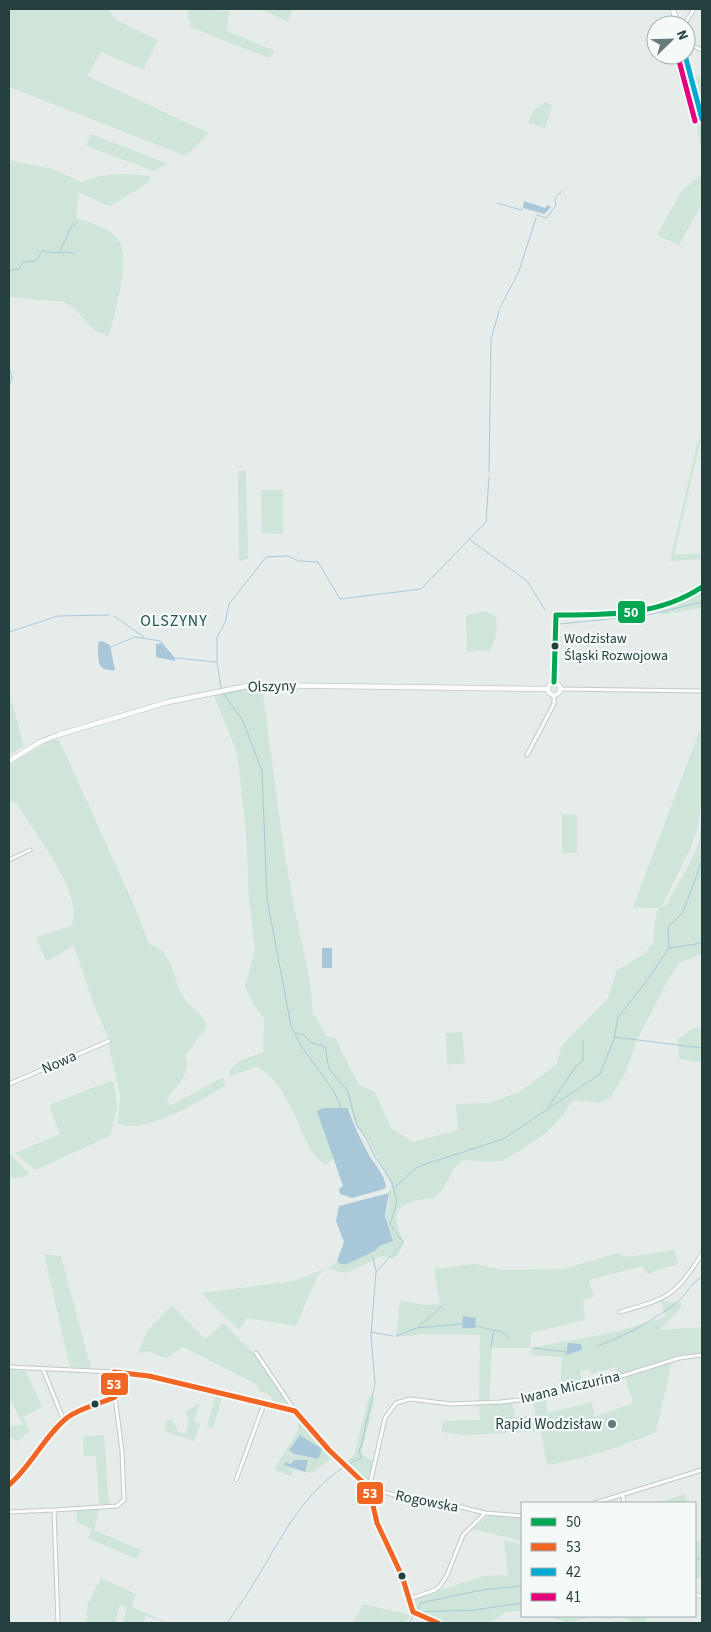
<svg xmlns="http://www.w3.org/2000/svg" width="711" height="1632" font-family="'Source Sans 3',sans-serif">
	<style>
		.green { fill: #cfe5da; fill-rule: evenodd }
		.water { fill: #a8c8d9 }
		.lines { fill: none; stroke-linecap: round; stroke-linejoin: round }
		.stream { stroke: #a8c8d9; stroke-width: 1 }
		.street-casing { stroke: #c3c9c7; stroke-width: 5 }
		.secondary-casing { stroke: #c2c9c8; stroke-width: 6 }
		.street { stroke: #fbfcfc; stroke-width: 3 }
		.secondary { stroke: #fbfcfc; stroke-width: 4.5 }
		.bus-1-casing { stroke: #f5faf9; stroke-width: 9 }
		.bus-2-casing { stroke: #f5faf9; stroke-width: 9 }
		.bus-3-casing { stroke: #f5faf9; stroke-width: 9 }
		.bus-4-casing { stroke: #f5faf9; stroke-width: 9 }
		.bus-1 { stroke: #00a651; stroke-width: 5 }
		.bus-2 { stroke: #f26522; stroke-width: 5 }
		.bus-3 { stroke: #00a9ce; stroke-width: 5 }
		.bus-4 { stroke: #e5007d; stroke-width: 5 }
		.bus-dot { fill: #23403e; stroke: #f5faf9; stroke-width: 2 }
		.poi-dot { fill: #677c7a; stroke: #f5faf9; stroke-width: 2 }
		.labels { text-anchor: middle; stroke-width: 4.5; stroke-linejoin: round; paint-order: stroke }
		.bus-label { font-size: 14px; fill: #23403e; stroke: #f5faf9; text-anchor: start }
		.street-label { font-size: 15px; fill: #23403e; stroke: #f5faf9 }
		.poi-label { font-size: 15px; fill: #23403e; stroke: #f5faf9; text-anchor: end }
		.neighbourhood-label { font-size: 16px; letter-spacing: 1px; fill: #1f5250; stroke: #f5faf9 }
		.line-badge { stroke: #f5faf9; stroke-width: 2 }
		.badge-label { font-size: 14px; text-anchor: middle; font-weight: bold; fill: #fff }
	</style>
	<rect width="100%" height="100%" fill="#e6ecea"/>
	<path class="green" d="M9,9H108L116,20L158,40L143,70L101,52L87,76L209,133L186,156L9,87Z
		M190,9L229,11L227,31L275,51L269,58L190,27L191,21L187,18Z
		M260,9H292L288,22Z
		M693,74L702,79V102L698,98Z
		M545,102L552,105L545,128L528,123L534,110Z
		M695,109L702,130V153L694,111Z
		M91,134L168,164L154,171L86,146Z
		M9,160L52,169L82,182C108,172 122,173 150,176L149,182L110,206L79,193L76,218C89,223 108,226 117,238C133,258 114,312 109,336L95,331L73,307L64,302L9,297Z
		M702,175V203L679,245L657,235L682,190Z
		M702,434L674,555L702,553V562L701,559L670,561L697,444Z
		M238,471H246L248,559L239,561Z
		M261,490H283V534L262,533Z
		M702,590L701,608L660,615L661,609L687,601Z
		M484,611L495,616C499,630 496,637 490,650L467,652L466,616Z
		M249,688H262L283,843L292,897L310,982L313,1014L311,1016L315,1015L326,1036L335,1038L358,1084L375,1092L391,1128L413,1142L458,1130L456,1104L490,1103L521,1091L557,1064L562,1045L608,998L617,970L644,954L654,942V925L658,908L665,906L687,869L699,843L702,810V954L679,963L670,976L637,1040L625,1074L610,1098L600,1103L573,1100L563,1115L545,1134L503,1161L486,1162L463,1160C447,1172 449,1188 432,1200L430,1198C396,1203 389,1210 404,1242L398,1255L393,1259L382,1256L347,1273L327,1269L337,1261L341,1264C347,1264 370,1254 375,1251C380,1247 382,1244 389,1243L393,1237C379,1215 392,1211 388,1191L392,1189L390,1183L367,1138L356,1126L349,1107L342,1110L318,1109L334,1158L325,1165C321,1161 314,1156 311,1151C298,1125 284,1080 257,1067L230,1076V1070L239,1061L263,1052L264,1019L253,1004L245,986L255,950L249,899L246,833L238,760L235,748L214,695Z
		M9,692L24,746L9,755Z
		M702,724V800L697,829L691,847L662,906L657,908L633,907Z
		M51,740H59L133,903L149,944C174,951 172,978 184,998C193,1012 202,1008 207,1028C198,1035 194,1046 185,1055C191,1074 179,1085 167,1098L170,1106L223,1077L226,1085C200,1101 149,1134 118,1124L120,1095L109,1047L110,1042L93,1002L76,952L73,946L49,960L45,959L36,937L71,926C86,893 32,832 17,803L9,801V765Z
		M562,814L577,815V853H562Z
		M694,1028L702,1029V1062L679,1059L678,1039Z
		M462,1032L465,1063L447,1065L446,1033Z
		M110,1081L114,1083L117,1108L110,1136L35,1170L15,1153L60,1134L49,1105Z
		M9,1153L30,1174L22,1178H9Z
		M674,1250L678,1264L647,1274L643,1266L589,1280L594,1297L583,1300L585,1320L531,1333L530,1348L615,1332L666,1317L661,1301L682,1303C679,1316 667,1319 660,1330L702,1327V1354L679,1355L617,1375L616,1367L591,1374L589,1369L580,1372L583,1384L560,1390L562,1357L531,1355L530,1348H492L489,1401L479,1402L480,1335L424,1334L396,1337L400,1300L424,1305L440,1304L434,1269L475,1264L502,1270L563,1269L618,1253L626,1257Z
		M44,1254L61,1256L91,1369L70,1367Z
		M324,1269L316,1279L296,1326L247,1318L239,1330L201,1293L294,1281Z
		M172,1305L205,1339L224,1323L261,1361L289,1408L271,1404V1396L259,1391L256,1384L183,1347L166,1358L147,1351L138,1354L147,1331Z
		M672,1361L656,1432C620,1447 585,1459 547,1465L541,1431L465,1435L441,1432L444,1421L480,1420L479,1404L512,1403L515,1417L535,1415L533,1400L546,1398L547,1413L592,1402L594,1417L633,1403L625,1377Z
		M9,1370L26,1371L42,1407L23,1417L30,1431L18,1441L9,1437V1426L23,1425L9,1396Z
		M216,1395L222,1398L213,1428L207,1426Z
		M369,1396L375,1398L361,1454L375,1462L369,1486L345,1463L354,1455Z
		M200,1403L194,1421L200,1424L194,1441L164,1431L167,1420L172,1419L178,1432L185,1434L189,1421L185,1412Z
		M291,1412L295,1415L333,1457L312,1473L305,1472L308,1460H295L284,1465L298,1471L293,1470L291,1476L274,1470L298,1430V1419ZM300,1435L321,1449L314,1459L295,1454Z
		M104,1435L109,1504H99L96,1456H84L83,1436Z
		M685,1494L687,1503H657Z
		M99,1509L94,1530L141,1550L136,1559L88,1538L91,1529L76,1522L77,1510Z
		M490,1515L522,1518V1541L472,1529Z
		M504,1540L522,1544V1611L505,1612L491,1623H446L418,1614L413,1608L414,1599L483,1576L508,1575Z
		M695,1541H702V1578L695,1579Z
		M101,1578L136,1594L132,1607L168,1623L146,1616L144,1623H123L127,1608L120,1605L115,1623H86L88,1603Z
		M363,1604L410,1615L406,1623H353Z
		M548,1616H647L646,1623H635L619,1616L611,1619L591,1617L567,1623Z"/>
	<path class="water" d="M524,201L545,208L548,205L551,207L544,214L523,208Z
		M102,641L110,645L115,670C94,672 99,657 98,642Z
		M162,643L175,658V661L156,657V644Z
		M322,948H332V968H322Z
		M323,1108H348C353,1124 361,1140 369,1155C376,1167 384,1173 386,1187L384,1189L352,1198L340,1194L339,1189L343,1186L317,1111Z
		M389,1193L385,1216L393,1241L380,1246L375,1251L347,1264H341L337,1261L344,1242L336,1221L339,1206Z
		M463,1316L476,1318L475,1328H462Z
		M568,1343L581,1344L582,1350L566,1355Z
		M300,1435L322,1449L318,1459L295,1454L289,1450Z
		M295,1460H308L305,1472L284,1465L286,1462L290,1464Z"/>
	<g class="lines">
		<path class="stream" d="M497,203L521,210L523,208
			M537,215L547,218L556,205L555,198L562,191
			M60,251L71,227L77,223
			M9,271L19,269L23,262L36,261L43,250C53,256 64,249 74,254
			M500,308L519,271L536,218
			M9,367L12,377L9,387
			M489,472L491,340L499,311
			M470,540L527,581L545,610
			M114,616L144,637
			M551,620L552,621
			M560,624L648,615L702,602
			M9,632L58,616L109,615
			M111,647L135,637L161,641L162,643
			M175,658L216,662
			M258,687L272,688
			M221,688L217,662V637L225,623L229,604L266,557L288,556L299,561L318,562L340,599L421,589L486,522L489,477
			M223,693L243,721L262,771L267,899L291,1026L295,1033L304,1035L312,1043L325,1047L329,1069L347,1090L357,1125L366,1138L375,1157L392,1182L397,1202L390,1224L403,1242L393,1254
			M224,694L250,688
			M698,871L702,860
			M670,948L702,943
			M295,1034C304,1056 340,1091 341,1110
			M614,1037L702,1048
			M548,1107L577,1065L583,1061V1040
			M394,1188L416,1168L426,1164L503,1139L600,1074L614,1039L618,1017L646,982L669,948L668,927L683,912L698,872
			M373,1257L376,1271
			M475,1326L502,1332L509,1338
			M418,1327L442,1306
			M371,1332L393,1336
			M396,1336L417,1328L462,1324
			M491,1346L494,1330
			M597,1346C626,1336 650,1322 675,1304C686,1296 690,1283 702,1277
			M534,1348L566,1352
			M695,1559H702
			M418,1611L420,1603L482,1590L522,1586
			M416,1612L474,1610L522,1603
			M227,1623C235,1611 244,1600 251,1588C281,1540 306,1482 361,1458L359,1449L361,1447L375,1384L371,1335L376,1272L391,1256
			M409,1623L414,1615"/>
		<defs>
			<path id="street" d="M684,25L694,9
				M686,43L702,50
				M561,689L702,691
				M527,755L554,704V695
				M9,860L30,850
				M9,1084L109,1041
				M620,1312C669,1298 674,1297 702,1254
				M256,1353L295,1411L329,1450L369,1488L427,1504L445,1503L485,1513
				M9,1367L114,1372
				M43,1369L64,1421
				M236,1480L264,1404
				M9,1485C30,1469 45,1439 65,1420C79,1407 99,1406 115,1397L114,1372L149,1376L295,1411
				M623,1496L624,1503
				M595,1503L702,1470
				M54,1510L117,1506L124,1500L122,1451L115,1397
				M9,1512L54,1510L58,1623
				M695,1594L702,1597
				M409,1599L435,1590L440,1586L447,1575L463,1535L485,1513L522,1516
				M438,1623L413,1612L402,1576L377,1523L369,1488L385,1418L396,1403L410,1399L451,1404L500,1402L538,1398L593,1385L679,1358L702,1355"/>
			<path id="secondary" d="M673,9L677,25
				M685,55L702,119
				M554,682L556,615C600,615 667,617 702,587
				M548 689a6 6 0 1 1 12 0a6 6 0 1 1-12 0Z
				M9,761L40,742L58,735L168,702L252,685L548,689"/>
		</defs>
		<use href="#street" class="street-casing"/>
		<use href="#secondary" class="secondary-casing"/>
		<use href="#street" class="street"/>
		<use href="#secondary" class="secondary"/>
		<defs>
			<path id="bus-1" d="M556,615C607,615 659,616 702,587
				M554,682L556,615"/>
			<path id="bus-2" d="M9,1485C32,1465 45,1435 68,1417C82,1407 100,1404 115,1397L114,1372L149,1376L295,1411L329,1450L369,1488L377,1523L402,1576L413,1612L438,1623"/>
			<path id="bus-3" d="M685,55L702,119"/>
			<path id="bus-4" d="M678,57L695,121"/>
		</defs>
		<use href="#bus-1" class="bus-1-casing"/>
		<use href="#bus-2" class="bus-2-casing"/>
		<use href="#bus-3" class="bus-3-casing"/>
		<use href="#bus-4" class="bus-4-casing"/>
		<use href="#bus-1" class="bus-1"/>
		<use href="#bus-2" class="bus-2"/>
		<use href="#bus-3" class="bus-3"/>
		<use href="#bus-4" class="bus-4"/>
	</g>
	<g class="bus-dot">
		<circle cx="555" cy="646" r="4.5"/>
		<circle cx="95" cy="1404" r="4.5"/>
		<circle cx="402" cy="1576" r="4.5"/>
	</g>
	<circle class="poi-dot" cx="612" cy="1424" r="5"/>
	<g class="labels">
		<g class="bus-label">
			<text x="564" y="643">Wodzisław<tspan x="564" dy="17">Śląski Rozwojowa</tspan></text>
		</g>
		<g class="street-label">
			<text transform="translate(272 686) rotate(-2)" y="5">Olszyny</text>
			<text transform="translate(59 1062) rotate(-24)" y="5">Nowa</text>
			<text transform="translate(570 1387) rotate(-13)" y="5">Iwana Miczurina</text>
			<text transform="translate(427 1501) rotate(11)" y="5">Rogowska</text>
		</g>
		<g class="poi-label">
			<text x="602" y="1429">Rapid Wodzisław</text>
		</g>
		<g class="neighbourhood-label">
			<text x="174" y="626">OLSZYNY</text>
		</g>
	</g>
	<g class="line-badge">
		<rect x="617" y="600" width="29" height="24" rx="5" fill="#00a651"/>
		<rect x="100" y="1372" width="29" height="24" rx="5" fill="#f26522"/>
		<rect x="356" y="1481" width="28" height="24" rx="5" fill="#f26522"/>
	</g>
	<g class="badge-label">
		<text x="631" y="617">50</text>
		<text x="114" y="1389">53</text>
		<text x="370" y="1498">53</text>
	</g>
	<rect width="711" height="1632" fill="none" stroke="#23403e" stroke-width="20"/>
	<rect x="521" y="1502" width="175" height="115" fill="#f5faf9" stroke="#a1b0ae"/>
	<rect x="531" y="1518" width="25" height="8" fill="#00a651" stroke="#a1b0ae"/>
	<text x="566" y="1527" font-size="15" fill="#23403e">50</text>
	<rect x="531" y="1543" width="25" height="8" fill="#f26522" stroke="#a1b0ae"/>
	<text x="566" y="1552" font-size="15" fill="#23403e">53</text>
	<rect x="531" y="1568" width="25" height="8" fill="#00a9ce" stroke="#a1b0ae"/>
	<text x="566" y="1577" font-size="15" fill="#23403e">42</text>
	<rect x="531" y="1593" width="25" height="8" fill="#e5007d" stroke="#a1b0ae"/>
	<text x="566" y="1602" font-size="15" fill="#23403e">41</text>
	<g transform="translate(671 40) rotate(67)"><circle r="24" fill="#f5faf9" stroke="#a1b0ae"/>
	<path d="M0-4L9 19L0 12L-9 19Z" fill="#677c7a"/>
	<text y="-8" font-size="14" font-weight="bold" text-anchor="middle" fill="#23403e">N</text>
	</g>
</svg>
